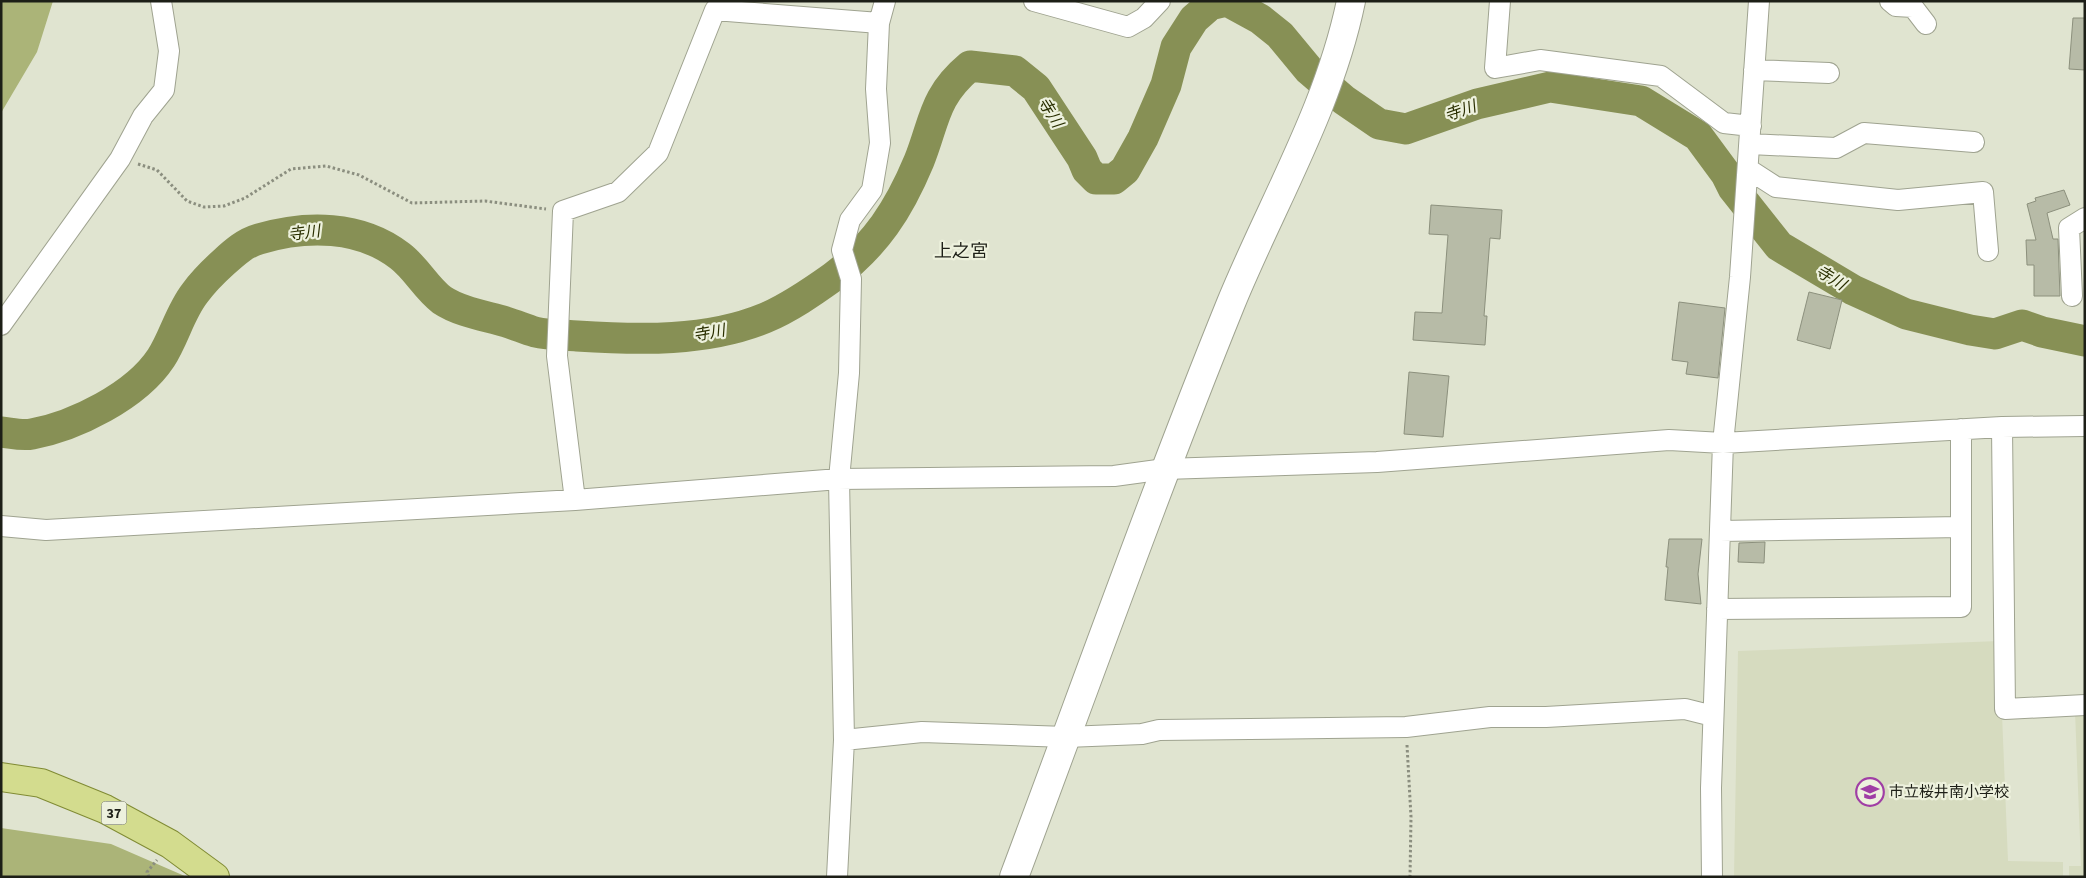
<svg xmlns="http://www.w3.org/2000/svg" width="2086" height="878" font-family="'Source Sans 3','Noto Sans JP',sans-serif">
	<style>
		.built { fill: #d6dbbf }
		.forest { fill: #abb478 }
		.lines { fill: none; stroke-linecap: round; stroke-linejoin: round }
		.river { stroke: #879055; stroke-width: 31 }
		.building { fill: #b7bba7; stroke: #8c907d }
		.street-casing { stroke: #9fa390; stroke-width: 22 }
		.secondary-casing { stroke: #9fa390; stroke-width: 30 }
		.primary-casing { stroke: #808b34; stroke-width: 30 }
		.path { stroke: #8b8e7f; stroke-width: 3; stroke-dasharray: 2.5 2.5; stroke-linecap: butt }
		.street { stroke: #fff; stroke-width: 20 }
		.secondary { stroke: #fff; stroke-width: 28 }
		.primary { stroke: #d3dc8e; stroke-width: 28 }
		.labels { text-anchor: middle; stroke-width: 4.5; stroke-linejoin: round; paint-order: stroke }
		.shield { fill: #edf1dd; stroke: #5b5e52; stroke-width: 1 }
		.shield-label { font-size: 14px; font-weight: bold; fill: #1d1f17 }
		.poi-label { font-size: 15px; fill: #1d1f17; stroke: #edf1dd; text-anchor: start }
		.water-label { font-size: 16px; font-style: italic; fill: #2a2f00; stroke: #edf1dd }
		.quarter-label { font-size: 18px; fill: #1d1f17; stroke: #edf1dd }
	</style>
	<rect width="100%" height="100%" fill="#e0e4d0"/>
	<path class="built" d="M1999,641L2008,861L2063,862V877H1734L1738,651Z
		M2075,711H2085V877H2069V866H2081Z"/>
	<path class="forest" d="M1,1H53L37,52L1,113Z
		M1,828L111,844L187,877H1Z"/>
	<g class="lines">
		<path class="river" d="M1,432C11,433 22,436 32,434C75,426 136,396 161,358C174,338 180,312 195,293C203,282 214,271 224,262C235,252 245,243 259,239C306,225 360,225 400,256C416,268 426,288 442,300C460,312 486,316 506,322C516,325 525,329 535,332C548,335 564,335 577,336C639,340 707,342 765,318C789,308 812,292 833,277C876,245 899,209 919,161C935,121 933,97 970,66L1015,71L1036,88L1082,158L1087,170L1096,179H1114L1125,170L1143,138L1166,85L1176,47L1194,19L1210,5L1227,1L1260,19L1280,35L1309,70L1344,100L1379,124L1406,129L1477,104L1550,87L1641,101L1698,136L1726,174L1733,188L1779,246L1853,290L1906,314L1970,330L1995,334L2022,325L2042,332L2085,341"/>
	</g>
	<path class="building" d="M2073,18H2085V70L2069,69Z
		M2064,190L2070,205L2047,213L2053,239H2058L2060,296H2034V265H2027L2026,240H2036L2027,204L2036,201L2035,198Z
		M1431,205L1502,210L1500,239L1490,238L1484,316H1487L1485,345L1413,340L1415,312L1442,313L1448,235L1429,234Z
		M1809,292L1842,300L1830,349L1797,340Z
		M1679,302L1725,308L1718,378L1686,374L1688,362L1672,360Z
		M1409,372L1449,376L1443,437L1404,434Z
		M1669,539H1702L1698,574L1701,604L1665,600L1668,567H1666Z
		M1765,542L1764,563L1738,562L1739,543Z"/>
	<g class="lines">
		<defs>
			<path id="street" d="M1034,1L1128,27L1144,18L1160,1
				M1500,1L1495,68L1540,60L1661,76L1724,123L1751,126
				M1890,1L1896,6L1913,7L1926,24
				M1754,70L1829,73
				M1750,144L1836,148L1864,133L1974,142
				M1748,169L1776,187L1898,200L1983,192L1988,251
				M2072,296L2069,228L2085,218
				M1,325L120,159L143,116L164,90L169,51L161,1
				M2002,427L2005,709L2085,705
				M575,500L557,356L563,211L618,192L658,153L715,10L879,23
				M1,526L46,530L575,500L839,479L1114,476L1165,469L1377,462L1669,440L1723,443L2002,427L2085,426
				M1720,531L1961,527V429
				M1717,609L1961,607V527
				M844,740L922,732L1066,737L1142,734L1159,730L1406,727L1490,717H1546L1685,709L1713,716
				M837,877L844,740L839,479L849,373L851,279L842,250L850,220L872,190L880,143L876,89L879,23L885,1
				M1712,877L1711,788L1723,443L1740,277L1759,1"/>
			<path id="secondary" d="M1014,877C1086,685 1154,493 1231,303C1272,203 1329,108 1351,1"/>
			<path id="primary" d="M1,777L41,783L105,809L170,844L215,877"/>
		</defs>
		<use href="#street" class="street-casing"/>
		<use href="#secondary" class="secondary-casing"/>
		<use href="#primary" class="primary-casing"/>
		<path class="path" d="M138,164L157,170L187,201L204,207L224,206L245,198L291,169L326,166L359,175L412,203L485,201L546,209
			M1407,745L1411,817L1410,877
			M149,877L147,872L157,860"/>
		<use href="#street" class="street"/>
		<use href="#secondary" class="secondary"/>
		<use href="#primary" class="primary"/>
	</g>
	<defs>
		<symbol id="school-ring" viewBox="-11 -11 22 22"><circle r="9.5" fill="#edf1dd" stroke="#a03ea5" stroke-width="1.5"/><path d="M0-5L7-2L0 1L-7-2ZM-4 1L0 2.5L4 1V4Q0 6-4 4Z" fill="#a03ea5"/></symbol>
	</defs>
	<g fill-rule="evenodd">
		<use href="#school-ring" x="1854" y="776" width="32" height="32"/>
	</g>
	<g class="labels">
		<rect class="shield" x="101.5" y="801.5" width="25" height="23" rx="4"/>
		<g class="shield-label">
			<text x="114" y="818">37</text>
		</g>
		<g class="poi-label">
			<text x="1889" y="797">市立桜井南小学校</text>
		</g>
		<g class="water-label">
			<text transform="translate(1460 110) rotate(-19)" y="6">寺川</text>
			<text transform="translate(1051 112) rotate(58)" y="6">寺川</text>
			<text transform="translate(304 232) rotate(-7)" y="6">寺川</text>
			<text transform="translate(1831 277) rotate(31)" y="6">寺川</text>
			<text transform="translate(709 332) rotate(-10)" y="6">寺川</text>
		</g>
		<g class="quarter-label">
			<text x="961" y="257">上之宮</text>
		</g>
	</g>
	<rect width="2086" height="878" fill="none" stroke="#1d1f17" stroke-width="5"/>
</svg>
